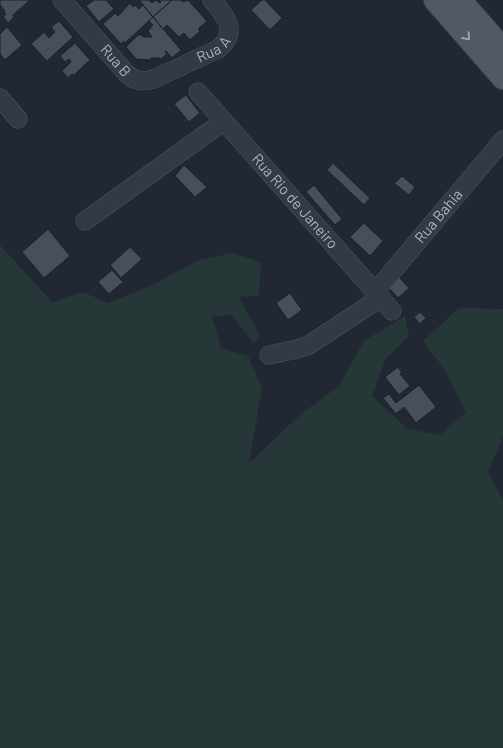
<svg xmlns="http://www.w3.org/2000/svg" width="503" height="748" font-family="Barlow,sans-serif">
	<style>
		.green { fill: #263738 }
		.building { fill: #474f5c; stroke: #1b212a }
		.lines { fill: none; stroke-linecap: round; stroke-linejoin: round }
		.minor-casing { stroke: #515762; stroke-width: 19 }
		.major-casing { stroke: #3d434d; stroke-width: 24 }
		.minor { stroke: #343a44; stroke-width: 18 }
		.major { stroke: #525964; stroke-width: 22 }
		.oneway { stroke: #9ca2ae }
		.labels { text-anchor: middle; stroke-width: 4; stroke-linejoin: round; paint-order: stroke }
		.street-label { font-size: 15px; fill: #aeb4c1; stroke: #191f28 }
	</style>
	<rect width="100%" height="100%" fill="#212833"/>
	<path class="green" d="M0,245L52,302L83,292L108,303L154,284L199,260L232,253L261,262L259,295L239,297L260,336L254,343L231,315L212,316L221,348L248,356L262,388L249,463L302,413L339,386L364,341L405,316L409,336L385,360L372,396L408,429L440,435L466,412L443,367L423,341L459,308L503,309V437L488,471L503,500V748H0Z"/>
	<path class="building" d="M0,0H30L13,15L14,17L8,23L3,16L6,14L4,12L5,11L0,5Z
		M94,0H106L114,9L99,22L86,6Z
		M141,0H149L152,3L156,0L159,3L161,2L159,0H172L153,17L140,1Z
		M172,0H182L183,2L188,0L207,21L198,29L200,31L190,40L184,33L179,37L167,25L163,29L153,17Z
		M262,0H265L282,18L270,30L251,10Z
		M130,3L133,7L135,5L139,9L143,5L153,17L125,43L124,41L121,44L103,24L115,13L118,16Z
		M153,17L181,50L172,58L166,51L165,52L167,54L161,59L159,58H151V60L136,59L126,47L138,35H143V37H152L148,31L153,25L149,21Z
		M59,21L73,37L47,61L31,44L44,32L49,38L55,32L51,27Z
		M7,27L22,45L5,60L0,54V34Z
		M75,43L90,60L74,75L72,74L68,78L62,71L71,62L69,59L65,62L60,56Z
		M186,95L200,113L189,122L174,104Z
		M333,163L370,198L364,205L327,170Z
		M184,165L207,187L195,197L175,176Z
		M402,176L415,187L409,195L394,183L395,181L396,182Z
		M314,185L342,219L335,225L306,192Z
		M364,223L383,241L370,256L350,237Z
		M48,229L70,256L44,278L22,252Z
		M130,247L142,259L121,278L110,265Z
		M112,270L123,282L109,294L98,282Z
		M399,277L409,288L398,298L388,287Z
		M290,293L302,310L288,320L276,303Z
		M420,312L426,318L420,324L414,317Z
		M398,367L402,373L400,374L410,386L399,395L385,377Z
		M419,385L436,407L416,423L404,407L396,414L383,398L389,394L396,403Z"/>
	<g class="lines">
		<defs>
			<g id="minor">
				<path id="s1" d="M62,0L127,74C137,82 142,82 154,79L218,49C239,32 226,16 212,0"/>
				<path id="s2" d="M198,92L392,311"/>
				<path d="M0,98L18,119"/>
				<path d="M85,221L224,121"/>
				<path id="s3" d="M375,292L503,140"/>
				<path d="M269,355L297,349L309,345L380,298"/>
			</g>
			<path id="major" d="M435,0L503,78
				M460,0L503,49"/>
		</defs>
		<use href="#minor" class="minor-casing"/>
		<use href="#major" class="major-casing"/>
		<use href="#minor" class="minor"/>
		<use href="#major" class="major"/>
	</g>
	<defs><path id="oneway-chevron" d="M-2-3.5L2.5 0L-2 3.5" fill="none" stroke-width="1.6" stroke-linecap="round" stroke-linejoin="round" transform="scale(1.25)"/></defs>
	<use class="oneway" href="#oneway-chevron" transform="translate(467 37) rotate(49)"/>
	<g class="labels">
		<g class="street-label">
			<text dy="5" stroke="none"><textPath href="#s1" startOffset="194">Rua A</textPath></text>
			<text dy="5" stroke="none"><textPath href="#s1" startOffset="81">Rua B</textPath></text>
			<text dy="5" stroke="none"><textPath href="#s2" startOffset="146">Rua Rio de Janeiro</textPath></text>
			<text dy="5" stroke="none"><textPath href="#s3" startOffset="99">Rua Bahia</textPath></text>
		</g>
	</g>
</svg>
